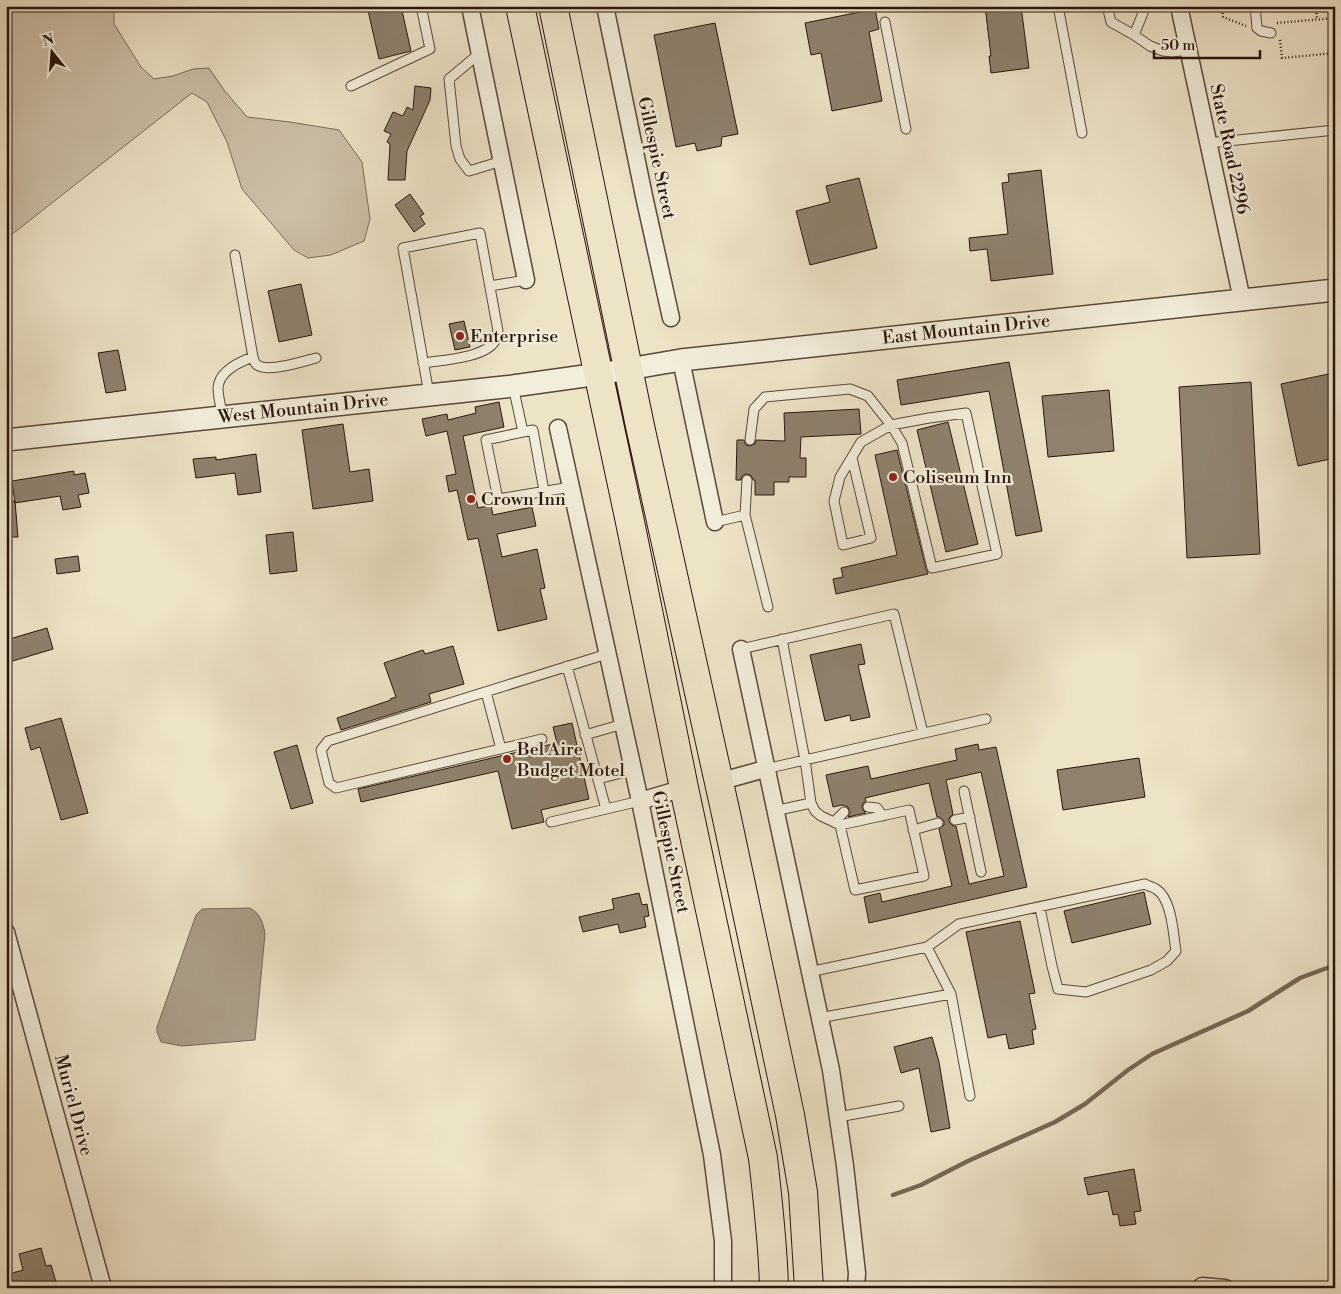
<svg xmlns="http://www.w3.org/2000/svg" width="1341" height="1294" font-family="'Libre Bodoni',serif">
	<style>
		.green { fill: #ccc0a8; stroke: #7a6b5b }
		.water { fill: #aa9d88; stroke: #766757 }
		.lines { fill: none; stroke-linecap: round; stroke-linejoin: round }
		.stream { stroke: #766757; stroke-width: 4.5 }
		.building { fill: #8e816e; stroke: #28160e; fill-rule: evenodd }
		.service-casing { stroke: #59493c; stroke-width: 11 }
		.minor-casing { stroke: #59493c; stroke-width: 19 }
		.tertiary-casing { stroke: #59493c; stroke-width: 24 }
		.trunk-casing { stroke: #28160e; stroke-width: 30 }
		.path { stroke: #28160e; stroke-width: 2.5; stroke-dasharray: 1 2.5; stroke-linecap: butt }
		.service { stroke: #f3eddb; stroke-width: 9 }
		.minor { stroke: #f3eddb; stroke-width: 16 }
		.tertiary { stroke: #f3eddb; stroke-width: 21 }
		.trunk { stroke: #ede3c7; stroke-width: 28 }
		.poi-dot { fill: #8f2418; stroke: #f3eddb; stroke-width: 2 }
		.labels { text-anchor: middle; stroke-width: 4.5; stroke-linejoin: round; paint-order: stroke }
		.street-label { font-size: 18px; fill: #28160e; stroke: #f3eddb }
		.poi-label { font-size: 18px; fill: #28160e; stroke: #f3eddb; text-anchor: start }
	</style>
	<rect width="100%" height="100%" fill="#ede3c7"/>
	<filter id="stains"><feTurbulence type="fractalNoise" baseFrequency=".004" numOctaves="4"/><feColorMatrix values="0 0 0 0 .2 0 0 0 0 .09 0 0 0 0 .02 0 0 0 .5 -.17"/></filter>
	<radialGradient id="worn" r=".72"><stop offset=".6" stop-color="#630" stop-opacity="0"/><stop offset="1" stop-color="#630" stop-opacity=".3"/></radialGradient>
	<path class="green" d="M6,6H114V24L141,67L154,79L173,76L193,69L209,68L224,90L247,117L290,122L339,130L362,162L370,219L364,241L331,255L308,258L294,250L242,189L227,142L207,102L192,93L6,239Z"/>
	<path class="water" d="M250,908C261,914 263,923 265,934L255,1040L182,1046L161,1042L157,1032V1027L196,915L202,909Z"/>
	<g class="lines">
		<path class="stream" d="M893,1195L921,1185L968,1161L1055,1122L1085,1104L1128,1070L1152,1054L1248,1011L1300,978L1335,965"/>
	</g>
	<path class="building" d="M367,6H401L411,51L379,59Z
		M985,6H1021L1029,68L991,73L989,56H991Z
		M875,9L879,29L869,32L882,101L832,111L821,53L811,55L805,23Z
		M715,23L738,134L722,137L721,146L697,151L695,143L676,147L654,35Z
		M415,86L431,88L430,100L407,151L405,180H388L390,144L387,142L391,134L384,131L393,112L403,116L407,107L413,110Z
		M1041,170L1053,274L991,281L987,249L970,251L969,238L1008,234L1002,183L1009,182L1008,174Z
		M859,178L877,248L810,265L796,211L830,202L826,186Z
		M410,194L424,214L420,216L425,224L414,232L395,205Z
		M301,284L312,335L279,342L268,291Z
		M464,321L470,347L455,350L449,324Z
		M118,350L126,390L106,393L98,353Z
		M1009,362L1042,531L1016,536L989,391L901,405L897,380Z
		M1333,373L1335,380V458L1298,466L1281,384Z
		M1251,382L1260,554L1187,558L1179,387Z
		M1109,390L1114,451L1048,457L1042,396Z
		M499,402L504,427L463,436L478,508L491,505L493,515L532,507L536,526L497,534L502,557L537,549L545,588L540,589L547,619L498,631L478,538L468,540L457,490L449,492L446,476L456,474L447,431L426,436L422,419L447,414L448,420L476,413L475,407Z
		M859,409L861,434L801,437L800,458H806V477H789V482H774V495H755V480H753L752,477L750,475L745,474L742,476L741,480H736L737,440H744L746,445L750,446L755,444L756,440L785,441L784,413Z
		M948,422L978,544L946,552L917,430Z
		M343,424L350,472L369,469L373,501L313,509L302,430Z
		M897,450L926,569L928,574L836,594L833,579L843,577L841,568L897,555L875,455Z
		M256,454L261,492L238,495L235,473L196,478L193,459L216,457V460Z
		M74,471V475L85,473L89,493L78,495L81,507L63,510L60,496L15,503L12,481Z
		M6,501H15L18,537H6Z
		M293,532L297,571L270,574L266,535Z
		M78,556L80,571L57,574L55,559Z
		M47,628L53,649L6,663V640Z
		M861,644L865,664L858,665L870,717L851,721L850,715L825,721L810,655Z
		M453,646L464,684L429,694L431,702L341,730L337,718L391,700L390,699L396,697L384,663L423,650L425,654Z
		M61,718L88,813L61,820L40,747L31,750L25,728Z
		M572,723L589,799L541,810L544,822L512,829L498,771L361,802L358,789L557,743L553,727Z
		M978,744L979,750L996,747L1027,887L869,923L864,897L880,893L882,902L952,886L939,829L944,825V821L940,817H937L929,783L865,798L866,801L863,803L862,807L863,810L866,813L848,817L850,813L848,807L842,805L833,807L826,775L868,766L871,779L957,760L955,749ZM981,772L1004,876L969,884L956,826H953L949,822V818L953,814L946,780Z
		M297,745L313,803L291,809L274,752Z
		M1139,758L1145,797L1063,810L1057,770Z
		M1144,892L1151,924L1072,943L1064,911Z
		M639,893L642,905L647,904L649,916L644,917L646,927L620,933L618,924L583,932L579,917L614,909L612,899Z
		M1020,921L1035,993L1029,994L1036,1029L1032,1030L1034,1044L1009,1049L1006,1034L988,1038L966,932Z
		M932,1037L939,1062L950,1128L931,1132L919,1068L901,1073L894,1047Z
		M1134,1169L1141,1211L1134,1212L1136,1224L1120,1226L1118,1214L1113,1215L1108,1191L1088,1195L1084,1178Z
		M41,1248L46,1266L51,1265L56,1282L34,1288H13L9,1274L23,1270L19,1254Z"/>
	<g class="lines">
		<defs>
			<path id="service" d="M1058,6L1082,133
				M1107,6L1111,22L1134,35L1150,46L1163,51L1172,52L1189,50
				M1255,6L1257,28L1261,31L1271,33
				M885,22L906,129
				M1134,35L1143,13L1142,6
				M480,53L449,79L456,146L460,159L469,171L502,161
				M351,86L430,49L421,6
				M1208,143L1335,130
				M490,286L526,280
				M253,357C254,359 254,362 256,364C266,374 304,361 316,358
				M423,363C442,360 488,358 496,339C497,336 497,333 498,331L480,233L403,248L429,394
				M513,386L523,432L486,440L498,499L571,487
				M223,417C221,408 218,397 218,388C219,371 239,362 253,357L235,255
				M523,432L533,430L544,491
				M750,440L754,409L765,397L850,389L868,396L891,425L929,418L966,413L997,554L932,568L902,443L891,425L861,442L840,477L834,501L843,545L871,538L852,458
				M745,515L768,607
				M715,522L745,515L747,480
				M782,639L805,760L811,803
				M741,649L894,614L923,733
				M486,692L501,749
				M585,735L623,724
				M542,739L336,788L329,783L321,750L328,741L607,654
				M765,769L986,719
				M598,779L633,770
				M964,791L981,872
				M868,807L877,808L883,816
				M606,809L640,801
				M774,811L811,803L815,811L821,816L840,825L909,810L924,876L855,890L840,825
				M955,820L970,817
				M551,822L606,809L567,666
				M834,822L844,812
				M913,830L938,823
				M927,947L951,994L970,1096
				M809,972L927,947L959,924L1145,884C1148,886 1153,887 1156,889C1172,899 1173,933 1176,951L1167,961L1151,970L1086,992L1058,989L1052,966L1040,908
				M819,1018L951,994
				M838,1117L899,1106"/>
			<path id="minor" d="M470,6L526,280
				M605,6L644,196L671,318
				M1179,6L1242,300
				M681,360L715,522
				M558,428L640,801L712,1155L723,1241V1288
				M741,649L831,1070L845,1166L857,1273L856,1288
				M718,782L765,769
				M640,801L684,788
				M6,932L103,1288
				M1202,1288V1286L1225,1288"/>
			<path id="tertiary" d="M6,440L513,386L599,374L681,360L1335,290"/>
			<path id="trunk" d="M520,6L630,522L684,788L763,1158C768,1202 773,1244 774,1288
				M553,6L640,426L726,814L790,1115L803,1192L809,1288"/>
		</defs>
		<use href="#service" class="service-casing"/>
		<use href="#minor" class="minor-casing"/>
		<use href="#tertiary" class="tertiary-casing"/>
		<use href="#trunk" class="trunk-casing"/>
		<path class="path" d="M1222,6L1223,17L1246,26
			M1316,6L1317,19
			M1277,23L1335,18
			M1280,40L1282,58L1335,53"/>
		<use href="#service" class="service"/>
		<use href="#minor" class="minor"/>
		<use href="#tertiary" class="tertiary"/>
		<use href="#trunk" class="trunk"/>
	</g>
	<g class="poi-dot">
		<circle cx="460" cy="336" r="5"/>
		<circle cx="893" cy="477" r="5"/>
		<circle cx="471" cy="499" r="5"/>
		<circle cx="507" cy="759" r="5"/>
	</g>
	<g class="labels">
		<g class="street-label">
			<text transform="translate(1230 149) rotate(78)" y="6">State Road 2296</text>
			<text transform="translate(657 158) rotate(78)" y="6">Gillespie Street</text>
			<text transform="translate(966 329) rotate(-6)" y="6">East Mountain Drive</text>
			<text transform="translate(303 408) rotate(-6)" y="6">West Mountain Drive</text>
			<text transform="translate(671 852) rotate(78)" y="6">Gillespie Street</text>
			<text transform="translate(74 1105) rotate(75)" y="6">Muriel Drive</text>
		</g>
		<g class="poi-label">
			<text x="470" y="342">Enterprise</text>
			<text x="903" y="483">Coliseum Inn</text>
			<text x="481" y="505">Crown Inn</text>
			<text x="517" y="755">Bel Aire<tspan x="517" dy="21">Budget Motel</tspan></text>
		</g>
	</g>
	<rect width="1341" height="1294" fill="none" stroke="#ede3c7" stroke-width="25"/>
	<rect x="8" y="8" width="1326" height="1279" fill="none" stroke="#28160e" stroke-width="2.5"/>
	<rect x="12" y="12" width="1316" height="1269" fill="none" stroke="#28160e"/>
	<g transform="translate(52 52) rotate(343)" stroke="#f3eddb" stroke-width="4" paint-order="stroke">
	<path d="M0-4L9 19L0 12L-9 19Z" fill="#28160e"/>
	<text y="-8" font-size="14" font-weight="bold" text-anchor="middle" fill="#28160e">N</text>
	</g>
	<path d="M1154 50v8h106v-8" fill="none" stroke="#28160e" stroke-width="2.5"/>
	<text x="1161" y="50" font-size="15" fill="#28160e" stroke="#f3eddb" stroke-width="4" paint-order="stroke">50 m</text>
	<rect width="100%" height="100%" filter="url(#stains)"/>
	<rect width="100%" height="100%" fill="url(#worn)"/>
</svg>
